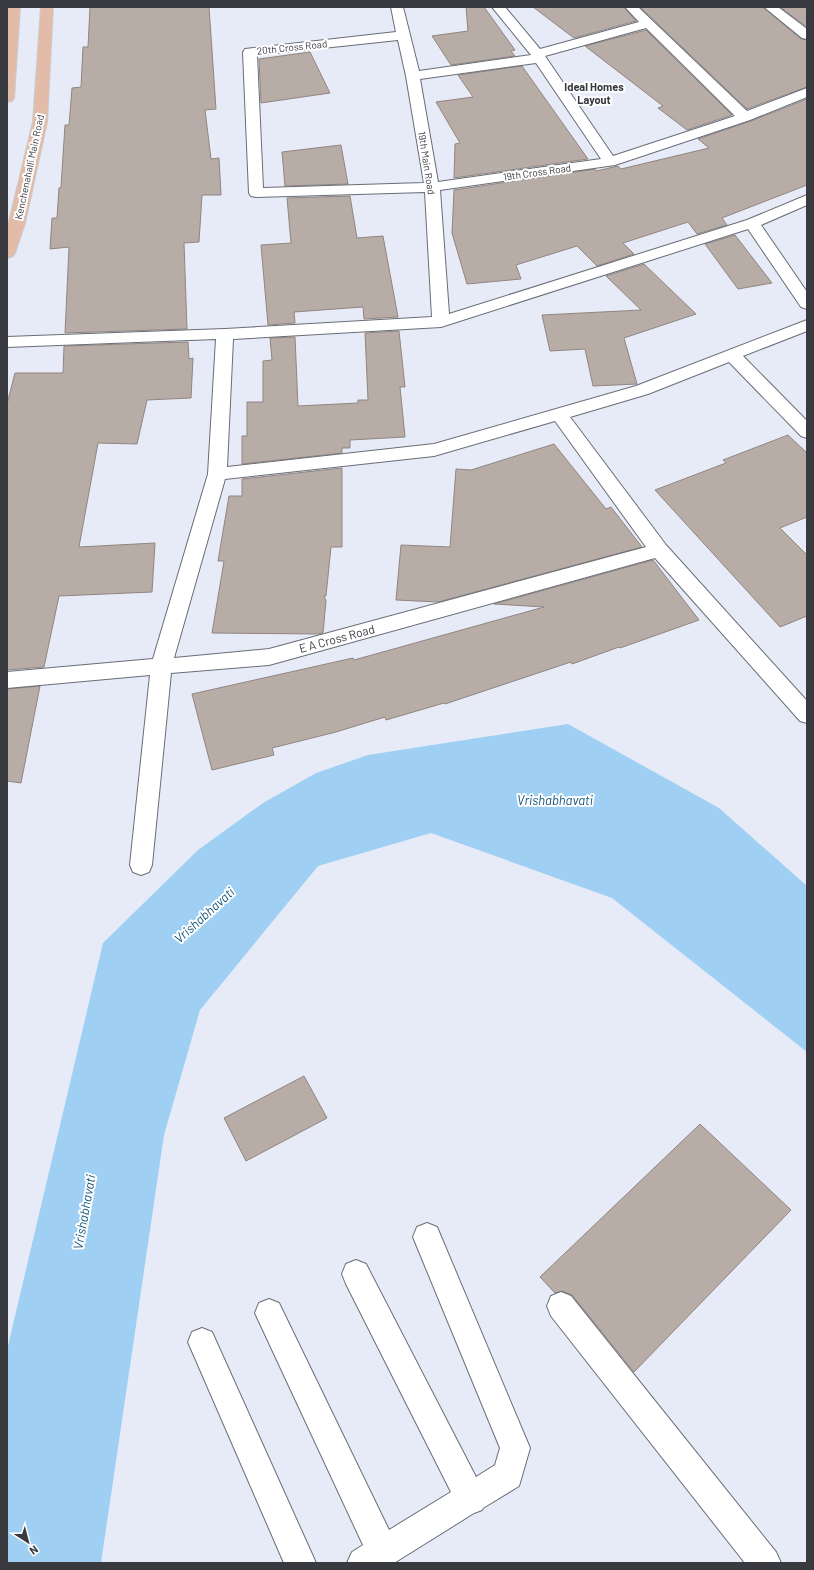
<svg xmlns="http://www.w3.org/2000/svg" width="814" height="1570" font-family="Barlow,sans-serif">
	<style>
		.water { fill: #9fd0f4 }
		.building { fill: #b8aca7; stroke: #918580 }
		.lines { fill: none; stroke-linecap: round; stroke-linejoin: round }
		.minor-casing { stroke: #686d76; stroke-width: 2 }
		.major-casing { stroke: #cbcccd; stroke-width: 2 }
		.minor { fill: #fff; fill-rule: evenodd }
		.major { fill: #e3bba9; fill-rule: evenodd }
		.labels { text-anchor: middle; stroke-width: 4; stroke-linejoin: round; paint-order: stroke }
		.far-street-label { font-size: 10px; fill: #383a3f; stroke: #fff }
		.far-neighbourhood-label { font-size: 11px; font-weight: bold; fill: #383a3f; stroke: #fff }
		.street-label { font-size: 12px; fill: #383a3f; stroke: #fff }
		.water-label { font-size: 13px; font-style: italic; fill: #15577e; stroke: #fff }
	</style>
	<rect width="100%" height="100%" fill="#e6ebf7"/>
	<path class="water" d="M568,724L719,808L807,886V1052L612,898L431,833L318,866L200,1010L164,1135L101,1563H7V1350L103,943L198,850L263,803L316,773L368,755Z"/>
	<path class="building" d="M90,7H209L216,109L205,110L211,159L219,158L221,195H202L199,242L184,243L187,329L65,333L69,247L50,249L52,218H57L59,188L61,187L65,125H69L72,88L81,87L83,47H88Z
		M466,7H484L515,50L511,51L515,56L451,65L432,36L468,31Z
		M533,7H624L636,21L574,38Z
		M640,7H763L801,39L807,40V87L747,109Z
		M780,7H807V27Z
		M646,30L732,115L687,130L658,108L663,106L585,46Z
		M310,52L330,93L261,103L259,59Z
		M522,66L588,159L454,178L455,144L460,143L436,102L473,97L458,75Z
		M807,99V185L722,218L727,225L697,234L688,222L623,243L634,254L597,266L577,246L516,265L521,279L467,284L452,233L454,190L595,169L596,171L618,166L621,169L709,148L698,139L751,121Z
		M341,145L348,184L285,186L282,152Z
		M350,196L357,238L383,236L398,317L364,319L363,307L294,312L295,323L268,325L261,245L291,243L287,198Z
		M735,235L772,283L738,289L705,244Z
		M644,264L696,314L624,338L637,384L593,386L585,349L550,351L542,315L641,310L606,276Z
		M399,331L405,387H400L405,437L350,440V448H342V453L242,464V436H247V402H263V361L272,360L270,338L295,337L298,406L358,403V400H368L365,333Z
		M188,342L189,359L193,358L191,398L147,400L137,444L98,443L79,547L155,543L152,592L59,596L44,667L7,670V404L15,373H63L64,346Z
		M788,435L807,453V517L780,528L807,555V616L780,627L655,490L726,463L723,460Z
		M554,444L606,509L611,507L642,547L438,602L396,600L401,545L450,547L456,469L471,470Z
		M342,468V547H331L326,596H324L326,601L323,633L317,634L212,633L224,561H218L229,496H242V479Z
		M653,560L699,620L620,648L619,647L572,664L571,662L445,704L444,703L386,720L385,717L336,732L272,748L274,755L212,770L192,694L353,658L354,660L544,607L494,604Z
		M40,686L21,783L7,781V689Z
		M304,1076L327,1118L246,1161L224,1118Z
		M700,1124L791,1210L634,1372L572,1295L562,1291L555,1293L540,1277Z"/>
	<g class="lines">
		<defs>
			<path id="minor" d="M391,7H403L419,71L531,55L492,7H505L540,49L639,22L625,7H638L747,111L807,88V97L750,120L615,165L440,190L449,314L747,220L807,195V205L761,225L807,292V309L801,307L748,229L441,327L233,339L227,467L434,444L636,386L807,320V331L743,356L807,421V438L801,436L729,362L648,394L570,417L666,545L807,701V723L800,721L655,558L269,665L171,673L152,865L149,872L141,875L133,872L130,865L150,675L7,688V672L153,659L208,474L216,339L7,347V337L225,329L432,317L425,192L256,197L251,196L249,193L243,52L245,49L396,32ZM646,28L735,116L613,156L545,56ZM398,40L406,76L424,183L263,188L257,55ZM536,63L601,159L438,182L420,79ZM555,421L646,547L269,649L174,658L225,479L434,456Z
				M764,7H778L807,29V39L802,38Z
				M427,1223L437,1227L530,1448L519,1486L483,1508L482,1510L474,1513L394,1563H347L352,1552L363,1545L255,1313L259,1303L269,1299L279,1303L389,1530L451,1492L346,1284L342,1274L346,1264L356,1260L366,1264L476,1477L495,1465L500,1448L413,1237L417,1227Z
				M561,1292L571,1296L776,1552L781,1563H745L551,1316L547,1306L551,1296Z
				M202,1328L212,1332L316,1563H284L188,1342L192,1332Z"/>
			<path id="major" d="M8,7H20L14,98L12,101L7,102Z
				M41,7H53L47,122L25,223L15,253L13,256L7,258V230L33,122Z"/>
		</defs>
		<use href="#minor" class="minor-casing"/>
		<use href="#major" class="major-casing"/>
		<use href="#minor" class="minor"/>
		<use href="#major" class="major"/>
	</g>
	<g class="labels">
		<g class="far-street-label">
			<text transform="translate(292 47) rotate(-6)" y="4">20th Cross Road</text>
			<text transform="translate(427 163) rotate(81)" y="4">19th Main Road</text>
			<text transform="translate(29 167) rotate(-78)" y="4">Kenchenahalli Main Road</text>
			<text transform="translate(537 172) rotate(-8)" y="4">19th Cross Road</text>
		</g>
		<g class="far-neighbourhood-label">
			<text x="594" y="91">Ideal Homes<tspan x="594" dy="13">Layout</tspan></text>
		</g>
		<g class="street-label">
			<text transform="translate(337 639) rotate(-15)" y="4">E A Cross Road</text>
		</g>
		<g class="water-label">
			<text x="555" y="805">Vrishabhavati</text>
			<text transform="translate(204 915) rotate(-42)" y="5">Vrishabhavati</text>
			<text transform="translate(84 1212) rotate(-80)" y="5">Vrishabhavati</text>
		</g>
	</g>
	<rect width="814" height="1570" fill="none" stroke="#383a3f" stroke-width="16"/>
	<g transform="translate(28 1542) rotate(144)" stroke="#ffffff" stroke-width="3" paint-order="stroke">
	<path d="M0-3L7 15L0 10L-7 15Z" fill="#383a3f"/>
	<text y="-6" font-size="11" font-weight="bold" text-anchor="middle" fill="#383a3f">N</text>
	</g>
</svg>
